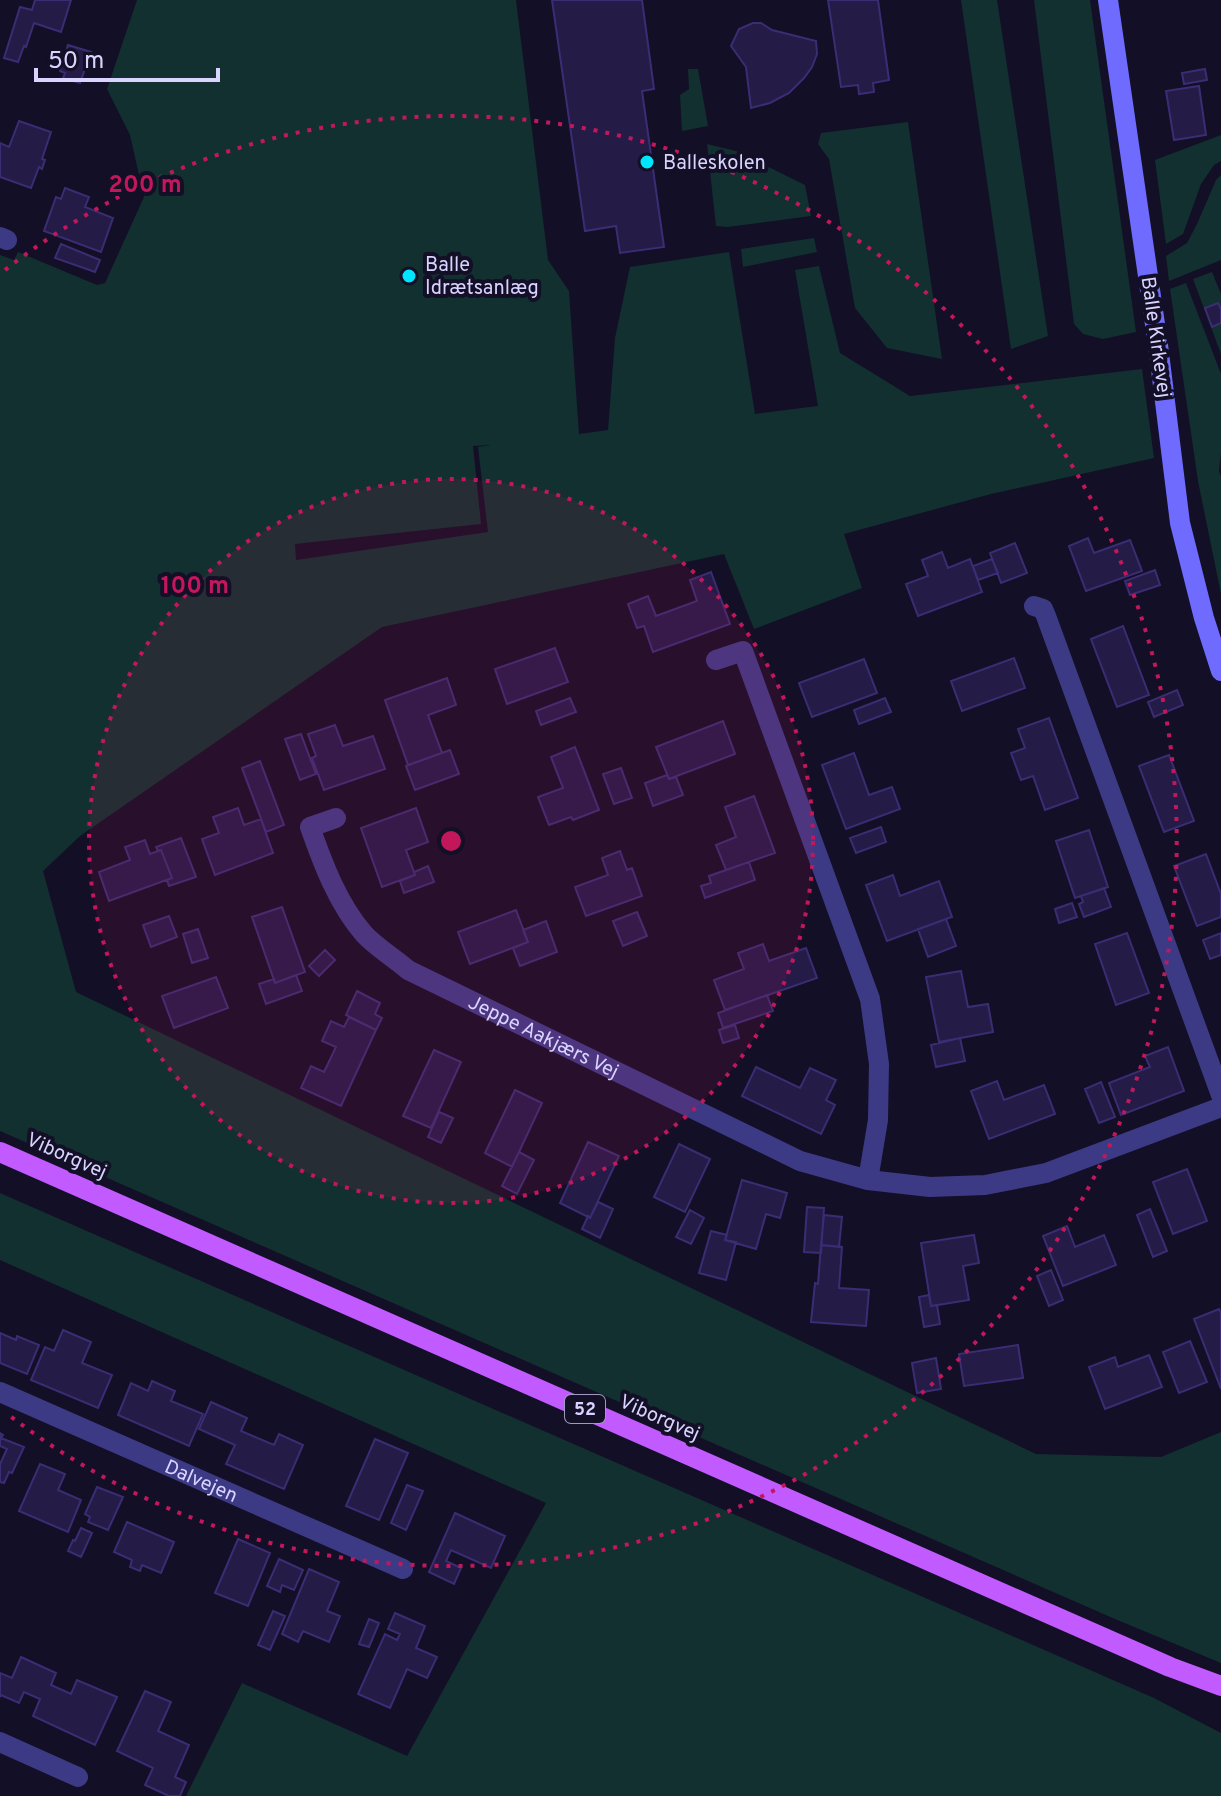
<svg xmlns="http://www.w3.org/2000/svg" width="1221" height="1796" font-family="Overpass,sans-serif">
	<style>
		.green { fill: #12302f; fill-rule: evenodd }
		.building { fill: #241b47; stroke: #3b2d73; stroke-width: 2 }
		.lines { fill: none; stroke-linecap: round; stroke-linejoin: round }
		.street { stroke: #3d3a85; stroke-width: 20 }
		.secondary { stroke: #6f6bff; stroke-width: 20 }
		.primary { stroke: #c25bff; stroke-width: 20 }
		.ring { fill: none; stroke: #c2185b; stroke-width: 4; stroke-dasharray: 4 8 }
		.poi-dot { fill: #00e5ff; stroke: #130f26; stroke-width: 3 }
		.labels { text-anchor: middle; stroke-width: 8; stroke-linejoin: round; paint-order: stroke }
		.shield { fill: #130f26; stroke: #9e99be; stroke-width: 2 }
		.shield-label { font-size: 18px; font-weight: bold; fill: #d9d4ff }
		.poi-label { font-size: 20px; fill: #d9d4ff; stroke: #130f26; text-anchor: start }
		.street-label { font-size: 20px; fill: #d9d4ff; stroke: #130f26 }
		.centre { fill: #c2185b; stroke: #130f26; stroke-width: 4 }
		.ring-label { font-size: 24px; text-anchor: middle; font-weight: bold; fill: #c2185b; stroke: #130f26; stroke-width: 8; stroke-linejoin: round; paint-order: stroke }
	</style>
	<rect width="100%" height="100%" fill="#130f26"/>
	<path class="green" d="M137,0H516L548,260L569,291L579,434L608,430L615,338L630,267L729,252L755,414L818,406L795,270L819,266L840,353L910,396L1142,369L1154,458L991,494L844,534L862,588L754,629L724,554L382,627L80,836L43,871L76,992L1036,1454L1161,1457L1221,1432V1663L1115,1619L0,1131V255L14,260L18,252L97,285L105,283L144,197L130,135L107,89ZM491,445L478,447L488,532L296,560L295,544L481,524L473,446Z
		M961,0H997L1048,336L1011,349Z
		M1034,0H1090L1136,332L1103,339L1083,334L1074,324Z
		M688,69H698L708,126L682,131L680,95L689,89Z
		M908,122L942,359L887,348L855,308L829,159L818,144L821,133Z
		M1221,135V161L1214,165L1201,184L1183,234L1166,244L1155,160Z
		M707,144L736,151L805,185L811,216L727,227L716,226Z
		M1221,175V260L1169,281L1166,256L1187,243L1197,224L1216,180Z
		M814,238L817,252L743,267L741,249Z
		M1212,272L1221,294V354L1193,279Z
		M1186,283L1221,374V452L1219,471L1221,477V594L1198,481L1170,289Z
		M0,1193L1154,1698L1221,1733V1796H186L242,1683L407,1756L546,1503L0,1260Z"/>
	<path class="building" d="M35,0H71L61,32L34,23L26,47L24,46L18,62L4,58L20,7L32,10Z
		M552,0H642L654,89L642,91L664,247L620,253L616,226L585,231Z
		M828,0H878L889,80L873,83L874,92L859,94L858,85L841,87Z
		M753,23H761L772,30L816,41L817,54L812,67L804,78L789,93L770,103L751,108L746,67L731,46L739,29Z
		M68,45L91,52L80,83L63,78L65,73L60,71Z
		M1205,69L1207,80L1184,84L1182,73Z
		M1199,86L1206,135L1174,140L1166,91Z
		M19,121L51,132L42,159L45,160L42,169L39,167L31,188L0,177V143L9,147Z
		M65,188L89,197L85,207L113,218L101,252L44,231L56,197L61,199Z
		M61,244L100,260L95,272L55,258Z
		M1218,303L1221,309V323L1212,327L1205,308Z
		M1088,538L1094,553L1130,540L1142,571L1086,591L1069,546Z
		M1015,543L1027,573L1001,583L990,553Z
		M942,552L948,568L970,559L982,592L918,616L906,584L928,576L922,560Z
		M992,559L998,573L978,580L973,566Z
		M1155,570L1160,585L1130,595L1125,581Z
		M711,572L730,624L653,652L644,626L637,628L628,604L648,596L656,616L697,601L690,580Z
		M1123,626L1149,695L1117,707L1091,639Z
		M555,648L568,682L507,704L495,669Z
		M1014,658L1025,688L962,711L951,681Z
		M864,659L877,693L812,717L799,683Z
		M447,678L456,705L428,715L442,753L408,765L385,700Z
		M1177,690L1183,705L1154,717L1148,702Z
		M570,698L576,712L541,725L536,711Z
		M885,698L891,712L859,724L854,710Z
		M1049,718L1078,798L1045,810L1033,776L1021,780L1011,753L1025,748L1018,729Z
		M723,721L735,754L669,779L656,747Z
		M335,725L343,746L373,736L385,769L324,790L312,758L316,756L308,734Z
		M301,734L316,774L300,780L285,739Z
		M575,747L599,810L573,820L571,817L549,825L538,797L563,788L551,757Z
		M450,750L459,774L415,790L406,766Z
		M854,753L869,795L892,787L900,809L846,829L822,765Z
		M1169,755L1194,821L1164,832L1139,766Z
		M260,761L284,825L266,832L242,768Z
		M621,768L632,798L614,804L603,774Z
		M667,775L669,779L676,777L683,795L653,806L645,783Z
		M754,796L775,853L726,870L716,845L736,837L725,807Z
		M238,808L244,825L261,819L273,853L215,875L202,839L219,833L213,817Z
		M416,808L428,842L406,850L415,875L382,887L361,828Z
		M881,827L886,842L856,853L850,838Z
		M1089,830L1108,887L1075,898L1056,841Z
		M181,838L196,877L169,886L167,880L172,878L161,850L158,851L156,847Z
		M145,840L150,854L161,850L172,878L109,901L99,872L130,860L125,847Z
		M620,851L627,870L632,868L642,896L586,916L575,887L608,875L602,858Z
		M1206,854L1221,894V917L1197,926L1174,866Z
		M749,862L755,880L705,898L701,886L711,883L709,876Z
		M428,866L434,882L404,893L400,881L415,875L414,872Z
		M893,875L900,896L939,881L952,917L887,941L866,885Z
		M1104,888L1111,907L1084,917L1079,904L1083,902L1081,896Z
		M1072,903L1077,917L1059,923L1055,909Z
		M282,907L305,972L275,983L252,917Z
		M516,910L528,942L470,964L458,932Z
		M637,912L647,936L623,946L613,921Z
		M169,916L177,937L151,947L143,925Z
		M946,919L956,946L928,957L918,929Z
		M546,921L557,952L520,966L513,948L528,942L523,930Z
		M198,929L208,958L192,963L183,934Z
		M1127,933L1149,993L1116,1005L1095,944Z
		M1221,933V955L1210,959L1203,940Z
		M763,944L769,961L806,948L817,978L725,1010L714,980L744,969L738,953Z
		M325,950L335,960L319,976L309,966Z
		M961,971L968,1007L988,1004L993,1032L939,1042L926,977Z
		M296,975L302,991L266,1004L259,984L274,979L275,983Z
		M216,977L228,1008L174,1028L162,996Z
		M357,991L380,1003L375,1014L382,1018L376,1030L346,1015Z
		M767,995L773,1011L723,1028L718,1013Z
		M349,1017L376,1030L341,1106L301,1088L311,1066L324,1072L336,1047L322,1041L331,1021L344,1027Z
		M735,1025L739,1038L723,1043L719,1030Z
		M960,1038L965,1061L936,1067L931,1045Z
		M1168,1047L1184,1091L1121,1115L1109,1083L1150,1067L1145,1056Z
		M434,1050L461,1062L431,1128L403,1116Z
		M756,1067L800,1088L810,1068L836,1080L826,1100L835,1105L821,1134L742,1096Z
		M997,1081L1004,1100L1044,1085L1055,1114L989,1139L971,1091Z
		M1101,1082L1115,1117L1099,1123L1085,1089Z
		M515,1090L542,1103L512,1167L485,1153Z
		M439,1112L453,1118L441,1143L428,1137Z
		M588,1142L619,1156L590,1218L560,1203Z
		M679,1144L710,1159L685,1212L654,1197Z
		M519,1152L534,1160L517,1194L502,1186Z
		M1187,1169L1207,1221L1173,1234L1153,1182Z
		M742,1180L787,1193L780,1218L766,1214L756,1249L725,1240Z
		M598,1202L613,1209L600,1238L582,1229L588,1216L590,1218Z
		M807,1207L824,1208L821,1253L804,1252Z
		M1150,1209L1167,1251L1153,1257L1137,1215Z
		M690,1210L704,1218L691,1244L676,1237Z
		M824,1215L842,1217L839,1247L821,1245Z
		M1067,1226L1075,1247L1104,1235L1116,1265L1063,1286L1043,1236Z
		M711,1231L727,1235L725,1240L736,1242L726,1280L699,1273Z
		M974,1235L979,1263L963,1266L969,1300L931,1306L921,1243Z
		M821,1245L842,1247L839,1288L869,1290L866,1326L811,1322L815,1283L818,1284Z
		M1051,1270L1063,1300L1049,1306L1037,1276Z
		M929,1295L931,1306L937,1305L940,1324L924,1327L919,1297Z
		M1219,1309L1221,1313V1389L1194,1319Z
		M63,1330L91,1342L82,1363L112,1375L98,1408L31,1380L45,1347L54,1351Z
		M0,1333L16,1340L17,1336L39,1345L27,1374L0,1363Z
		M1190,1341L1207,1382L1179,1393L1163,1352Z
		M1018,1345L1023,1378L964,1386L959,1354Z
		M1149,1355L1162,1387L1105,1409L1089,1367L1115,1357L1118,1367Z
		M936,1358L941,1389L917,1393L912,1363Z
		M152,1381L175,1391L171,1401L203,1414L189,1446L118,1415L131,1383L148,1391Z
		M211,1402L247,1418L241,1431L274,1445L279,1434L303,1445L284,1489L226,1464L235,1445L199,1429Z
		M0,1433L3,1435L1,1438L24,1447L12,1473L9,1472L4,1483L0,1482V1464L7,1449L0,1446Z
		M375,1439L408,1453L379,1520L346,1506Z
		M40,1464L65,1474L58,1490L81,1500L68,1532L19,1511Z
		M407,1485L423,1491L406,1530L391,1523Z
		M97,1487L123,1497L108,1530L88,1522L90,1517L85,1514Z
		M455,1513L505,1536L491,1568L451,1550L446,1561L461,1568L454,1584L429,1572Z
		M127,1522L174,1542L161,1573L142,1565L140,1571L130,1567L132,1560L114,1552Z
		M81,1528L92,1533L81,1557L68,1551L73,1540L75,1541Z
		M238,1539L270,1553L248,1606L215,1593Z
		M279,1559L303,1570L294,1590L282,1585L280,1592L267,1586Z
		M309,1569L339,1582L327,1611L340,1616L329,1642L303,1631L298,1642L282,1634Z
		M273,1611L285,1616L270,1650L258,1645Z
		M395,1613L425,1626L416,1648L437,1657L427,1678L407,1669L390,1708L358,1694L385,1634L397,1640L400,1634L388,1629Z
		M369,1619L379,1623L369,1647L359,1644Z
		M21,1657L56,1673L51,1685L71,1694L77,1680L117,1697L95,1745L33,1716L40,1699L24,1692L19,1703L1,1695L0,1697V1673L12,1678Z
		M145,1691L171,1702L158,1731L189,1745L175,1777L186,1782L180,1796H169L145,1785L153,1768L117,1751Z"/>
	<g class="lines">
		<g class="street">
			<path d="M0,237L7,240"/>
			<path d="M1034,606L1043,609L1046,616L1221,1095"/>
			<path d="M716,660L743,651L870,999L879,1064L878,1120L868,1180"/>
			<path id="s1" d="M336,818L310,827C323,864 338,904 364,934C376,947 394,958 408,970L800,1161L868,1180L930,1187L985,1185L1046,1173L1221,1107"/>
			<path id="s2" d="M0,1392L403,1569"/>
			<path d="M0,1742L78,1777"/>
		</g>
		<path class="secondary" d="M1108,0L1158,345L1180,523L1204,618L1221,671"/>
		<path class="primary" d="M0,1152L1170,1667L1221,1686"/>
	</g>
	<circle cx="451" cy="841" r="362" fill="#c2185b" fill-opacity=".12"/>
	<g class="ring">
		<circle cx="451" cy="841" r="362"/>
		<path d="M5 270A725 725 0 1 1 5 1412"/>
	</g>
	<g class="poi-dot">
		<circle cx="647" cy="162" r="8"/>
		<circle cx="409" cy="276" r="8"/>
	</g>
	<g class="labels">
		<rect class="shield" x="565" y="1395" width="40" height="28" rx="6"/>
		<g class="shield-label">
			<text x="585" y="1415">52</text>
		</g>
		<g class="poi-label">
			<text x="663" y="169">Balleskolen</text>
			<text x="425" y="271">Balle<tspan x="425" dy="23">Idrætsanlæg</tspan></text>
		</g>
		<g class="street-label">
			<text transform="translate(1157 337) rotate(82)" y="7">Balle Kirkevej</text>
			<text dy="7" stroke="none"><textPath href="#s1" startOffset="356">Jeppe Aakjærs Vej</textPath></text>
			<text transform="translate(67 1155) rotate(24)" y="7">Viborgvej</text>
			<text transform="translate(660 1417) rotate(24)" y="7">Viborgvej</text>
			<text dy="7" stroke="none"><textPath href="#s2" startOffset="220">Dalvejen</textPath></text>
		</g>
	</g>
	<circle cx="451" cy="841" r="12" class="centre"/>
	<g class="ring-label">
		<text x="145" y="192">200 m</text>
		<text x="195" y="593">100 m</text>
	</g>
	<path d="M36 68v12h182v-12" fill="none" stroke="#d9d4ff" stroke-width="4"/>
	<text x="48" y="68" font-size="24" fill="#d9d4ff" stroke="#130f26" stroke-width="6" paint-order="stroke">50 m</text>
</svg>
